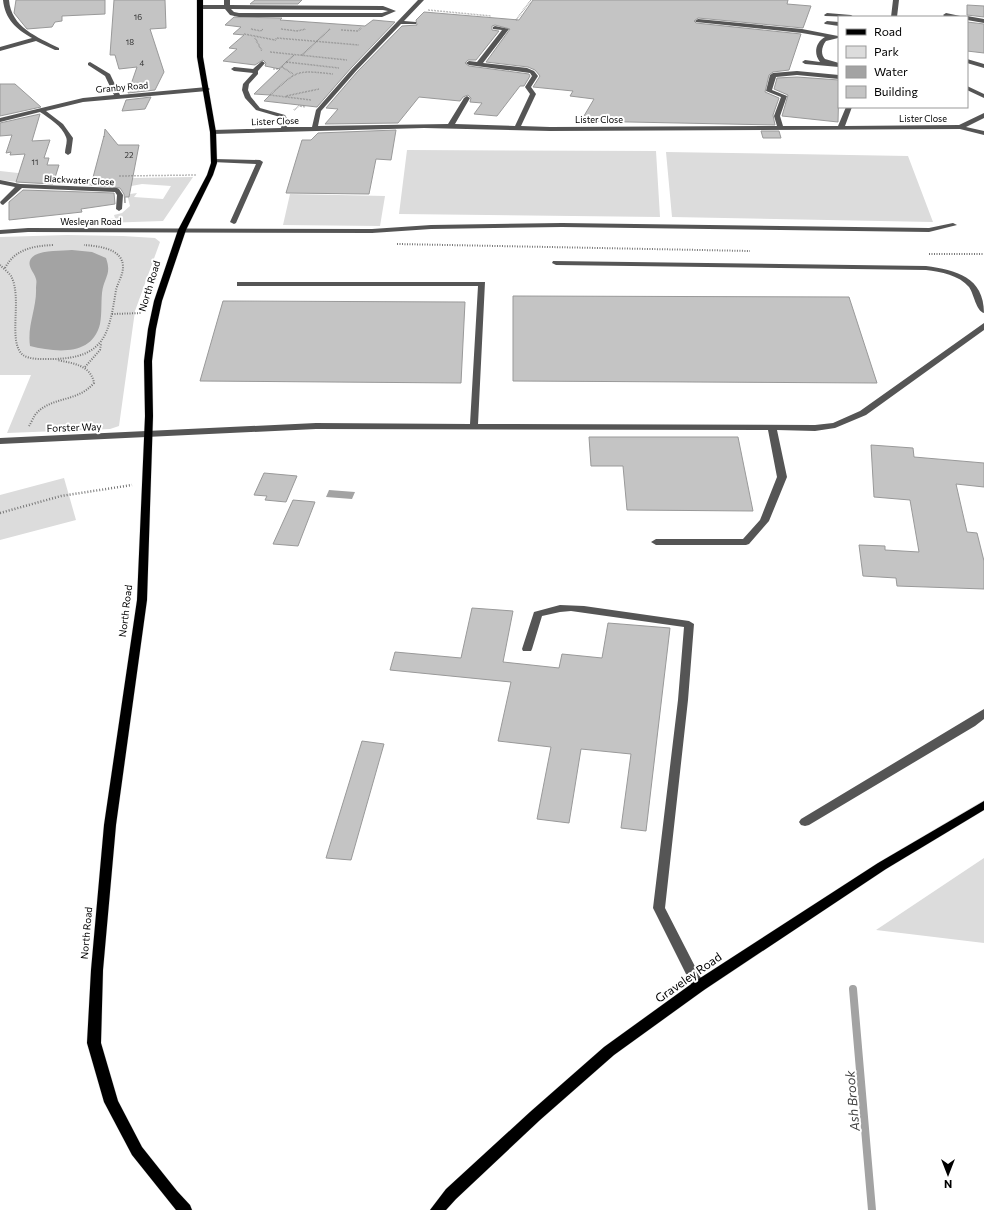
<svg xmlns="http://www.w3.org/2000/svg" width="984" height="1210" viewBox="0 0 984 1210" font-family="Commissioner,sans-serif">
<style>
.green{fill:#dcdcdc}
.water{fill:#a3a3a3}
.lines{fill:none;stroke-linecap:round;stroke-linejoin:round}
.stream{stroke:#a3a3a3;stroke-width:8}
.building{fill:#c4c4c4;stroke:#999}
.major-casing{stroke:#dbdbdb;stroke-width:1}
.path-far2{stroke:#777;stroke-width:1.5;stroke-dasharray:0.5 1;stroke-linecap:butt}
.path-far1{stroke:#777;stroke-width:2;stroke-dasharray:1 1.5;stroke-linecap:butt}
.path{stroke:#777;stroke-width:2.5;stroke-dasharray:1 2;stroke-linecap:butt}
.minor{fill:#555;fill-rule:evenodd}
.major{fill:#000;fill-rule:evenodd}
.labels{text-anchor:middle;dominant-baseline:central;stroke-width:4;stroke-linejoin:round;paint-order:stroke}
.number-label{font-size:8px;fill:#313131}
.far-street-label{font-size:9px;fill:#000;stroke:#fff}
.street-label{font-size:10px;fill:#000;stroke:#fff}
.near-street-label{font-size:12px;fill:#000;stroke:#fff}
.near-water-label{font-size:13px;font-style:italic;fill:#444;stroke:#fff}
</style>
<rect width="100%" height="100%" fill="#fff"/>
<path class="green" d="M407,150L656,151L660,217L399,214Z
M666,152L908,156L933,222L672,217Z
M0,171L72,179L193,177L163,221L103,223L104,219L115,218L114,215L122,213L130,206L128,198L130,194L137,193L134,197L163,199L171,186L142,184L126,187L27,183L0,180Z
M290,194L385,196L380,226L283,225Z
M67,235L123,236L155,238L160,242L135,311L119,426L110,429L7,433L31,375H0V237Z
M64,478L76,520L0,540V495Z
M984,858V943L876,930Z"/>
<path class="water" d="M72,250L92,252L106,258C112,275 104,277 102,293C101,303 102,314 100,324C92,357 55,352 30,346C27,325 37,308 36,288C36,285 37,282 36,279C34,271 23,263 35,255C44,250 62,251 72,250Z
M329,490L355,492L352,499L326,497Z"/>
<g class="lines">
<path class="stream" d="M853,989L872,1210"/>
</g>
<path class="building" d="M16,0H105V14L62,16V21L55,22L52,27L27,29L14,13Z
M114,0H165L166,28L150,29L164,72L155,90L128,93L137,67L119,69L115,55H110Z
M255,0H302L298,4H250Z
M533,0H788L787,4L811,6L803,28L698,18L694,21L696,23L801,34L789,70L773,72L769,75L765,92L779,98L773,115L775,125L581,121L594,99L570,96L573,91L533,87L540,76L535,70L528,67L486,62L510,29L495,25L492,26V30L499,31L476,60H468L465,63L469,66L529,74L530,76L524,86H520L497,116L474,114L482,103L470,102L471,98L468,95L463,97L460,101L419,97L398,123L325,124L338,109L326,108L357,72L402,26L417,25L416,20L424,12L519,20Z
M967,5L984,6V17L967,15Z
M234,17L282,18L280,20L365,26L373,20L395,22L351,68L317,107L264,101L270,95L254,94L280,69L265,66L266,63L263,60L255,65L223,61L237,49L229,48L244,35L233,34L241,27L225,25Z
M967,22L984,24V53L967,51Z
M797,77L839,80L838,122L782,116L788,95L774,89L777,78Z
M0,84H15L41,107L0,116Z
M151,97L145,109L122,111L126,100Z
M40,114L32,141L50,140L44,158H49L47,165H59L53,184L16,182L25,154L10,155L11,152L6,153L12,135L0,136V123Z
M105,129L118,145H139L129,197H125V203L124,194L120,188L91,185L104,136V137Z
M396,130L391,160L376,159L369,194L286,193L302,140H311L318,133Z
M761,131H779L781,138H763Z
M23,190L114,193L115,204L81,209L82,212L9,220V202Z
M513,296L849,297L877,383L513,381Z
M223,301L465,302L461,383L200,381Z
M589,437H738L753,511L627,510L623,466H591Z
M871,445L913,448L914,457L984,463V487L956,484L967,532L977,533L984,561V589L897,586L896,578L863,576L859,545L885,546V550L919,552L910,500L874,497Z
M264,473L297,476L286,502L265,500L267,496L254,495Z
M293,500L315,502L298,546L273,544Z
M472,608L513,611L503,662L559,668L562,654L602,658L608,623L670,628L646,831L621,828L631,754L581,749L569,823L537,819L551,747L498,741L511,682L390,670L395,652L461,658Z
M362,741L384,744L351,860L326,858Z"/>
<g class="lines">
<defs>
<path id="major" d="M197,0H203V57L216,132L217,163L213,175L186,230L162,301L156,329L152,361L153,416L147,600L116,825L103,970L101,1043L118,1101L142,1147L177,1191L190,1205L192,1210H176L132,1155L104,1102L87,1043L91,970L104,825L137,600L145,416L144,361L148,329L154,301L178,230L207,175L211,163L210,132L197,57Z
M984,801V810L886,869L704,990L614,1055L540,1120L456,1199L446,1210H430L446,1189L530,1112L604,1047L694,982L878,863Z"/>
</defs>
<use href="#major" class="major-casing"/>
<path class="path-far2" d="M428,10L491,16
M516,20L531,0
M251,29L261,31L263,29
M281,29L297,31L306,29
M341,30L358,31L361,28
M244,34L275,40L277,38L359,45
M255,38L262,51
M270,52L347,60
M302,55L330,29
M286,62L339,68
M282,67L293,74
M273,69H279L294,55
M286,96L319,89
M311,100L270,95C298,70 295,70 333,74
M294,110L299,106L306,107
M119,176L196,175"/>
<path class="path-far1" d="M397,244L750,251
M929,254H984
M0,265C3,268 8,272 11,276C23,298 7,342 23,355C30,360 44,359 53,359C105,358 109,334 116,290C118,282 123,275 123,267C123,248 97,246 84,245
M5,268C15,249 33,246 53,245
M112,314L142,313
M85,367L100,350L101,344
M29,426C31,423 33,418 35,415C50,396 77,403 94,383C91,365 72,363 57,360"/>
<path class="path" d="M0,513L61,496L132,485"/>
<path class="minor" d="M3,0H9C11,27 37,37 59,48V50H55L36,41L0,51V47L32,38C16,29 5,19 3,0Z
M224,0H230V5L383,6L396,11L382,17H239L230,15L225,9H200L197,7L200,5H224ZM231,9L383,10L388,11L382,13H239L234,12Z
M418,0H424L404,21L416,22V24H401L356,71L321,111L318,126L448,124L464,98L467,96L470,98L455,124L515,126L530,94L525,87L532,76L530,73L469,65L466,63L469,61L477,62L502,30L493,29V27L495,26L509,29L483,63L527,68L534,71L538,76L531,87L536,94L521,126L550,127L777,126L774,116L781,97L766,91L770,75L773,73L797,71L839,75V79L797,75L776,77L772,90L787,96L780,116L783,126H838L846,107H852L845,126L959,125L984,113V118L966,127L984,131V135L960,129L550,131L424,128L213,134L210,132L213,130L281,128L282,120L280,117L256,110L245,98L242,90L243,84L253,73L234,71L231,69L234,67L253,69L262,61L265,63L258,71V74L249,84L248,90L251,97L260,108L285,115L288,120L287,127H312L316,110L352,69Z
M893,0H899L897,17H891Z
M827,13L851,15L854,17L825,16L824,15Z
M946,13L965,17L944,16L943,15Z
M967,16L984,19V23L967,20V17H965Z
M698,19L802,29L838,36V38L826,41C822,46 820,54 825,59L839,63V67L805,64L802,62L805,60L820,62C813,53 816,42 825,37L802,33L696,22L695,21Z
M827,21L839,22V26L825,24L824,23Z
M967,59L984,64V68L967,63Z
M90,62L110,74L120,95L207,87L210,89L207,91L83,102L46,111L63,124L73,138L71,153L68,155L65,153C65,148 68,141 66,137C62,126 49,118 40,112L0,122V118L83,98L114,95L105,76L88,65V63Z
M967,86L984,94V98L967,90Z
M214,159L260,160L263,162L236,223L234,224L230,222L256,164L212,162L211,161Z
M0,180L20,184L117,188L119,189L123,195L122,209L119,211L116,209L117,195L115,192L22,188L3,205L1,204L0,202L15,187L0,184Z
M562,223L929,228L953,223L957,225L929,232L562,227L431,229L372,233L28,232L0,234V230L28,228L372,229L431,225Z
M553,261L926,266C956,270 984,277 984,313C976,311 974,294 969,287C959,275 941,272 926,270L556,265L552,263Z
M237,282H485L478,424L815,425L833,423L860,411L984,323V330L866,415L835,428L815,431L777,430L787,477L769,521L749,544L746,545H656L651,542L656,539H743L760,520L777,477L768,430L316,429L0,444V438L316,423L470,424L478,286H237Z
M560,605L584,606L689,621L694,624L688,700L665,908L705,986L704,990L699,991L694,990L653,908L678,700L684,627L571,611L560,612L542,616L532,649L531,651H523L522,649L534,612Z
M984,709V719L975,726L809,825L805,826L801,825L799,822L801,819Z"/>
<use href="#major" class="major"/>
</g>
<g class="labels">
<g class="number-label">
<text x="138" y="17">16</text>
<text x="130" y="42">18</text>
<text x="142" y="63">4</text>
<text x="129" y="155">22</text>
<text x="35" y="162">11</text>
</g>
<g class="far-street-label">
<text transform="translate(122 87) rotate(-5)">Granby Road</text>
<text x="923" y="118">Lister Close</text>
<text x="599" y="119">Lister Close</text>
<text transform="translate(275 121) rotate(-2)">Lister Close</text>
<text transform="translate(79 180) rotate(3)">Blackwater Close</text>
<text x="91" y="221">Wesleyan Road</text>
</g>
<g class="street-label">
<text transform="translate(149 286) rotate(-73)">North Road</text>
<text transform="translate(74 427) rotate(-2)">Forster Way</text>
<text transform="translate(125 611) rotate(-83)">North Road</text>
<text transform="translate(86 933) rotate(-85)">North Road</text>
</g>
<g class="near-street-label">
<text transform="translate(688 977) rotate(-35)">Graveley Road</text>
</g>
<g class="near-water-label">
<text transform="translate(852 1101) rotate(-95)">Ash Brook</text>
</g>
</g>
<rect x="838" y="16" width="130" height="92" fill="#ffffff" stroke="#999999"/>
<rect x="846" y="29" width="20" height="6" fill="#000000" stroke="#999999"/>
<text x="874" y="36" font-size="12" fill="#000000">Road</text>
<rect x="846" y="46" width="20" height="12" fill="#dcdcdc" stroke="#999999"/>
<text x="874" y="56" font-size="12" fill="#000000">Park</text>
<rect x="846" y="66" width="20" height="12" fill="#a3a3a3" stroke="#999999"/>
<text x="874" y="76" font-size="12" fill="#000000">Water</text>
<rect x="846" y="86" width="20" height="12" fill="#c4c4c4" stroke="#999999"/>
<text x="874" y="96" font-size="12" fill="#000000">Building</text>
<g transform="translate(948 1174) rotate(180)" stroke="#ffffff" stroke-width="3" paint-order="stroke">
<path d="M0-3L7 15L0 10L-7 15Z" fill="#000000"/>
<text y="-6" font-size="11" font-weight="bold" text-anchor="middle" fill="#000000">N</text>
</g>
</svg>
